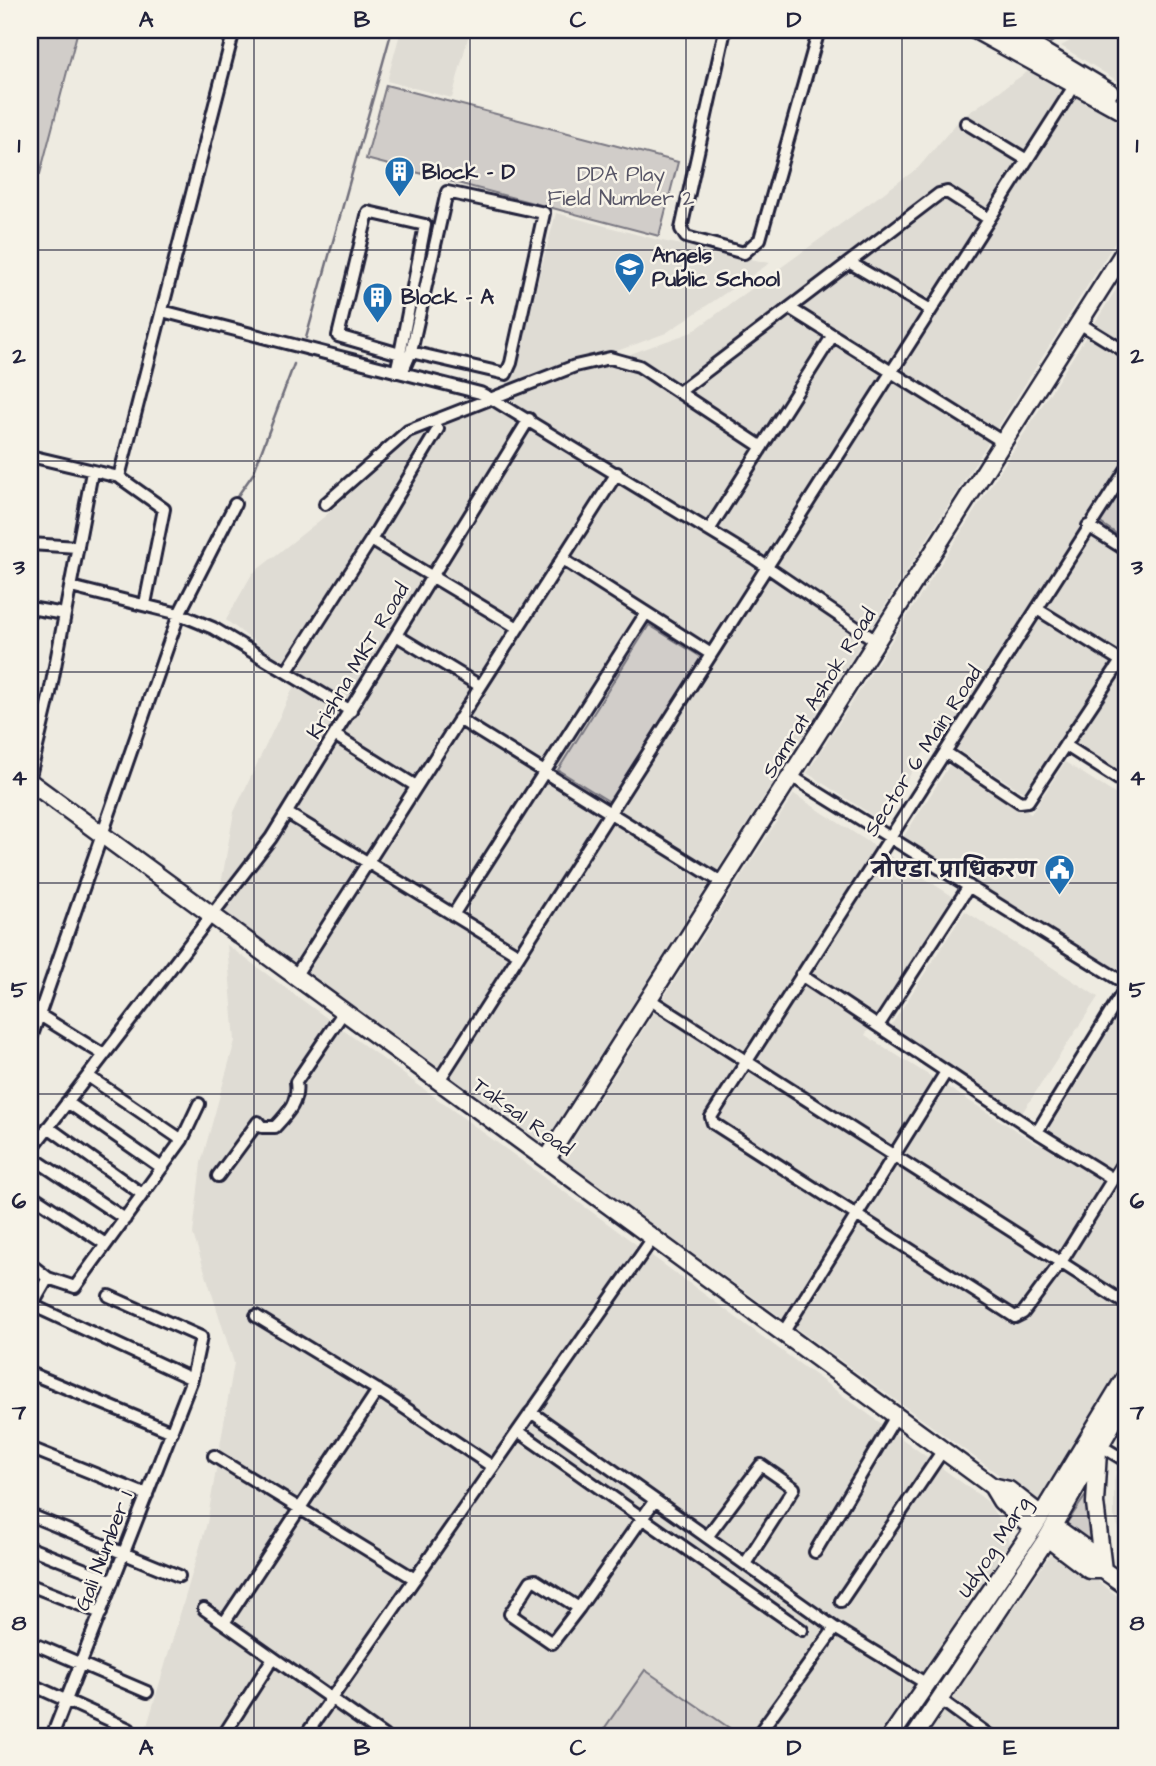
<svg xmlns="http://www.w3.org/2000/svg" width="1156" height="1766" viewBox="0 0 1156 1766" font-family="'Architects Daughter','Playpen Sans Deva',sans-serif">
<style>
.built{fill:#dfdcd4}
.green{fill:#d1cdc9;stroke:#7a7882;stroke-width:2}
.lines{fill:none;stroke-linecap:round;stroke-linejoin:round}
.stream{stroke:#716f7b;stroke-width:2.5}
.street-casing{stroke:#22223b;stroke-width:16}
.secondary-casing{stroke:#22223b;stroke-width:21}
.street{stroke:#f7f3e8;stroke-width:10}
.secondary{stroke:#f7f3e8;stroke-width:16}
.grid{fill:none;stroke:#22223b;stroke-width:2;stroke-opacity:0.55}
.labels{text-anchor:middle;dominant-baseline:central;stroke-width:5;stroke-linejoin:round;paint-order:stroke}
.poi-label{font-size:21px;font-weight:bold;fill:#22223b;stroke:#f7f3e8;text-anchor:start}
.park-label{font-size:21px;fill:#575566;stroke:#f7f3e8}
.street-label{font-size:21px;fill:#22223b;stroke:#f7f3e8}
.neatline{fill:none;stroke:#22223b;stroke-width:2.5}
.grid-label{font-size:23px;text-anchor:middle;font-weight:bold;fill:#22223b}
</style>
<rect width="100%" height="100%" fill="#eeebe1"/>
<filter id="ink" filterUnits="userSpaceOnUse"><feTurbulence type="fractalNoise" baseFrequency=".0143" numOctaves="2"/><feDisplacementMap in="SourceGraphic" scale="14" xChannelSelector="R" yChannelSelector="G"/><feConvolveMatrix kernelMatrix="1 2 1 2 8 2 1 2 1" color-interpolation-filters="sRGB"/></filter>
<g filter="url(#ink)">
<path class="built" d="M401,30H470L452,98L387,81Z
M1090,30H1126V86L1061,46Z
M1034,67L1126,126V225L544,1144L217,907L234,812L299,676L226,620L252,574L324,517L415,435L475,409L692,332L918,168L960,119Z
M556,213L662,241L770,263L666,333L508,391Z
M1126,274V775L1064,735L1026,794L935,735L881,821L807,773Z
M1065,762L1126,801V955L1114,975L902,839L951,763L1031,814Z
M794,794L952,896L865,1035L1039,1145L1123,1008L1126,1010V1366L1039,1504L561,1158Z
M965,911L1098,997L1020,1116L888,1030Z
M227,945L987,1501L1007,1532L1010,1552L883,1736H144L207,1523L234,1363L193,1234L201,1163L235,1041Z
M1126,1438V1547L1114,1516V1482L1121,1447Z
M1054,1549L1126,1602V1736H926Z"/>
<path class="green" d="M30,30H78L40,174L30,171Z
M1015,30H1070L1047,45Z
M386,85L678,162L659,236L366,159Z
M1126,482V540L1099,522Z
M649,625L706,660L615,805L558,770Z
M1091,1488L1092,1545L1064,1527Z
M645,1670L741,1736H599Z"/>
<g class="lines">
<path class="stream" d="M306,338L392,30
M234,501L253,474L294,364"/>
<defs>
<path id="street" d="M725,30L681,229L686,237L744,253L760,239L819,30
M966,123L1027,160
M852,264L931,310
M791,309L1003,442
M162,311L480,393L494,400L754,558L876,641
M1079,323L1126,352
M396,372L400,354L338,336L368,212L425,225L400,354
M402,373L411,352L447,192L544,213L511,363L506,374L411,352
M679,392L939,194L947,192L989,219
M30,456L119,477L234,30
M1126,470L711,1117L713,1123L1015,1317L1023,1313L1061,1262L1126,1158
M119,477L164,509L145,604
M325,504L408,431L575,366L610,358L639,366L762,447
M1088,526L1126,550
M709,530L833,335
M371,540L438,429
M30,544L78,547
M562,559L711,654
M71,587L179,614L213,628L351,711
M30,608L64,614
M1037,609L1126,664
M396,635L480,686
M287,671L371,540L518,628
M459,719L723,883
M336,736L416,786
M1065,745L1126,784
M945,752L1020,802L1028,801L1121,661
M30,776L50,693L92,472
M791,776L1126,984
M287,813L519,955
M453,915L646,613
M801,975L1037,1132L1113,1179
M294,978L617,473
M649,999L1126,1304
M30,1009L104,1055
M878,1026L969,886
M30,1041L179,614L235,504
M88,1076L182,1140
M438,1082L1078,80
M67,1102L162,1168
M48,1127L142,1194
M1037,1132L1126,987
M30,1151L271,838L529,419
M30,1156L125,1219
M218,1176L258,1122L262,1127H275C288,1113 299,1102 296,1082L343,1013
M30,1194L104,1243
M30,1264L48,1278
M32,1305L192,1379
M30,1309L48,1278L75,1287L182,1140L199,1104
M256,1316L384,1394L493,1467
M783,1333L946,1072
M30,1373L172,1432
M531,1412L835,1628L927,1684
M518,1431L802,1630
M1098,1444L1126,1461
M30,1448L147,1495
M214,1456L415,1579
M30,1515L179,1576
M707,1537L761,1465L794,1488L745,1564
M30,1548L113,1581
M815,1552L896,1416
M30,1585L101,1613
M841,1601L943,1450
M579,1608L552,1643L510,1614L531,1581L535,1580L579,1608L655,1500
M204,1609L384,1736
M224,1623L378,1390
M30,1642L147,1692
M30,1684L129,1729
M941,1700L990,1736
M52,1736L192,1379L201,1337L109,1296
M223,1736L273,1658
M305,1736L653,1238
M757,1736L835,1628"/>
<path id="secondary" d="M975,30L1126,113
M999,30L1030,44L1110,92
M30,782L992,1486L1009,1490L1041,1515
M547,1159L1126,249
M1098,1451L1095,1503L1103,1570
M992,1486L1001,1501L1033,1529
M1054,1526L1097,1557L1103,1570L1126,1586
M1047,1538L1089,1570H1103
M891,1736L1033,1529L1126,1376
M915,1736L1047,1538L1126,1400"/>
</defs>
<use href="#street" class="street-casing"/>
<use href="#secondary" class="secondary-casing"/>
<use href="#street" class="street"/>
<use href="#secondary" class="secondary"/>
</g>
</g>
<path class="grid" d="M254,30V1736M470,30V1736M686,30V1736M902,30V1736M30,250H1126M30,461H1126M30,672H1126M30,883H1126M30,1094H1126M30,1305H1126M30,1516H1126"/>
<defs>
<symbol id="building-pin" viewBox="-11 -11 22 30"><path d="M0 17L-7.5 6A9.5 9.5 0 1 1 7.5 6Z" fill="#1f6fb2" stroke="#f7f3e8"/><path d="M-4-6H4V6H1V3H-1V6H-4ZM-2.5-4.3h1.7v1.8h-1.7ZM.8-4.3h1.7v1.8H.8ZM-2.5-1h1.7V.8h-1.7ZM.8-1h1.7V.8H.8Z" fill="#fff"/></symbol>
<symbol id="school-pin" viewBox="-11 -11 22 30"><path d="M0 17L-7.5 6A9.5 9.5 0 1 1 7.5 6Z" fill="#1f6fb2" stroke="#f7f3e8"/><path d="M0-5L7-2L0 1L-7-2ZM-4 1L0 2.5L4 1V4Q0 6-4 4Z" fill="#fff"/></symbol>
<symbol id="civic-pin" viewBox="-11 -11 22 30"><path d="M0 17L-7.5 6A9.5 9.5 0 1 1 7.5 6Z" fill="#1f6fb2" stroke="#f7f3e8"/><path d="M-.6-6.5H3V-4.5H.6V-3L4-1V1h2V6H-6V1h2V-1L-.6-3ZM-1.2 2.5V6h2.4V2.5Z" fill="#fff"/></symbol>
</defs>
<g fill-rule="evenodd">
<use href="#building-pin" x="382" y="154" width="35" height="47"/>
<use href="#school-pin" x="612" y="250" width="35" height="47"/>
<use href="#building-pin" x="360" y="280" width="35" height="47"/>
<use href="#civic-pin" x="1042" y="852" width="35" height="47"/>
</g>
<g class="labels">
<g class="poi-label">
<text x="422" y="172">Block - D</text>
<text x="652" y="255">Angels<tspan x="652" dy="24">Public School</tspan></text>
<text x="401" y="297">Block - A</text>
<text x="1036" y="870" text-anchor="end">नोएडा प्राधिकरण</text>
</g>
<g class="park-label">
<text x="621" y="174">DDA Play<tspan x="621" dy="24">Field Number 2</tspan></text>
</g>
<g class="street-label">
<text transform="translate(358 661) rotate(-59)">Krishna MKT Road</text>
<text transform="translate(819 693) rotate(-58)">Samrat Ashok Road</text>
<text transform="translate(923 751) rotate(-57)">Sector 6 Main Road</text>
<text transform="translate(523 1117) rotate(36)">Taksal Road</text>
<text transform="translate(994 1547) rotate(-57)">Udyog Marg</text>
<text transform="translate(104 1551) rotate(-69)">Gali Number 1</text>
</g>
</g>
<rect width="1156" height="1766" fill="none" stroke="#f7f3e8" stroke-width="77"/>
<rect x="38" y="38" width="1080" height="1690" class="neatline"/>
<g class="grid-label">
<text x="146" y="27">A</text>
<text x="362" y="27">B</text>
<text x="578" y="27">C</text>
<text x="794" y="27">D</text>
<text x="1010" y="27">E</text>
<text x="19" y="152">1</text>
<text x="1137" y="152">1</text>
<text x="19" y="363">2</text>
<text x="1137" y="363">2</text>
<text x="19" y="574">3</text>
<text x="1137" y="574">3</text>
<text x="19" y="785">4</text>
<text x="1137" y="785">4</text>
<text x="19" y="997">5</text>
<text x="1137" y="997">5</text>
<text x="19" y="1208">6</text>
<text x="1137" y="1208">6</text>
<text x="19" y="1419">7</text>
<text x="1137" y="1419">7</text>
<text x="19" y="1630">8</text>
<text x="1137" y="1630">8</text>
<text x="146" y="1755">A</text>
<text x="362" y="1755">B</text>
<text x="578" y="1755">C</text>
<text x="794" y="1755">D</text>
<text x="1010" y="1755">E</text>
</g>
</svg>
